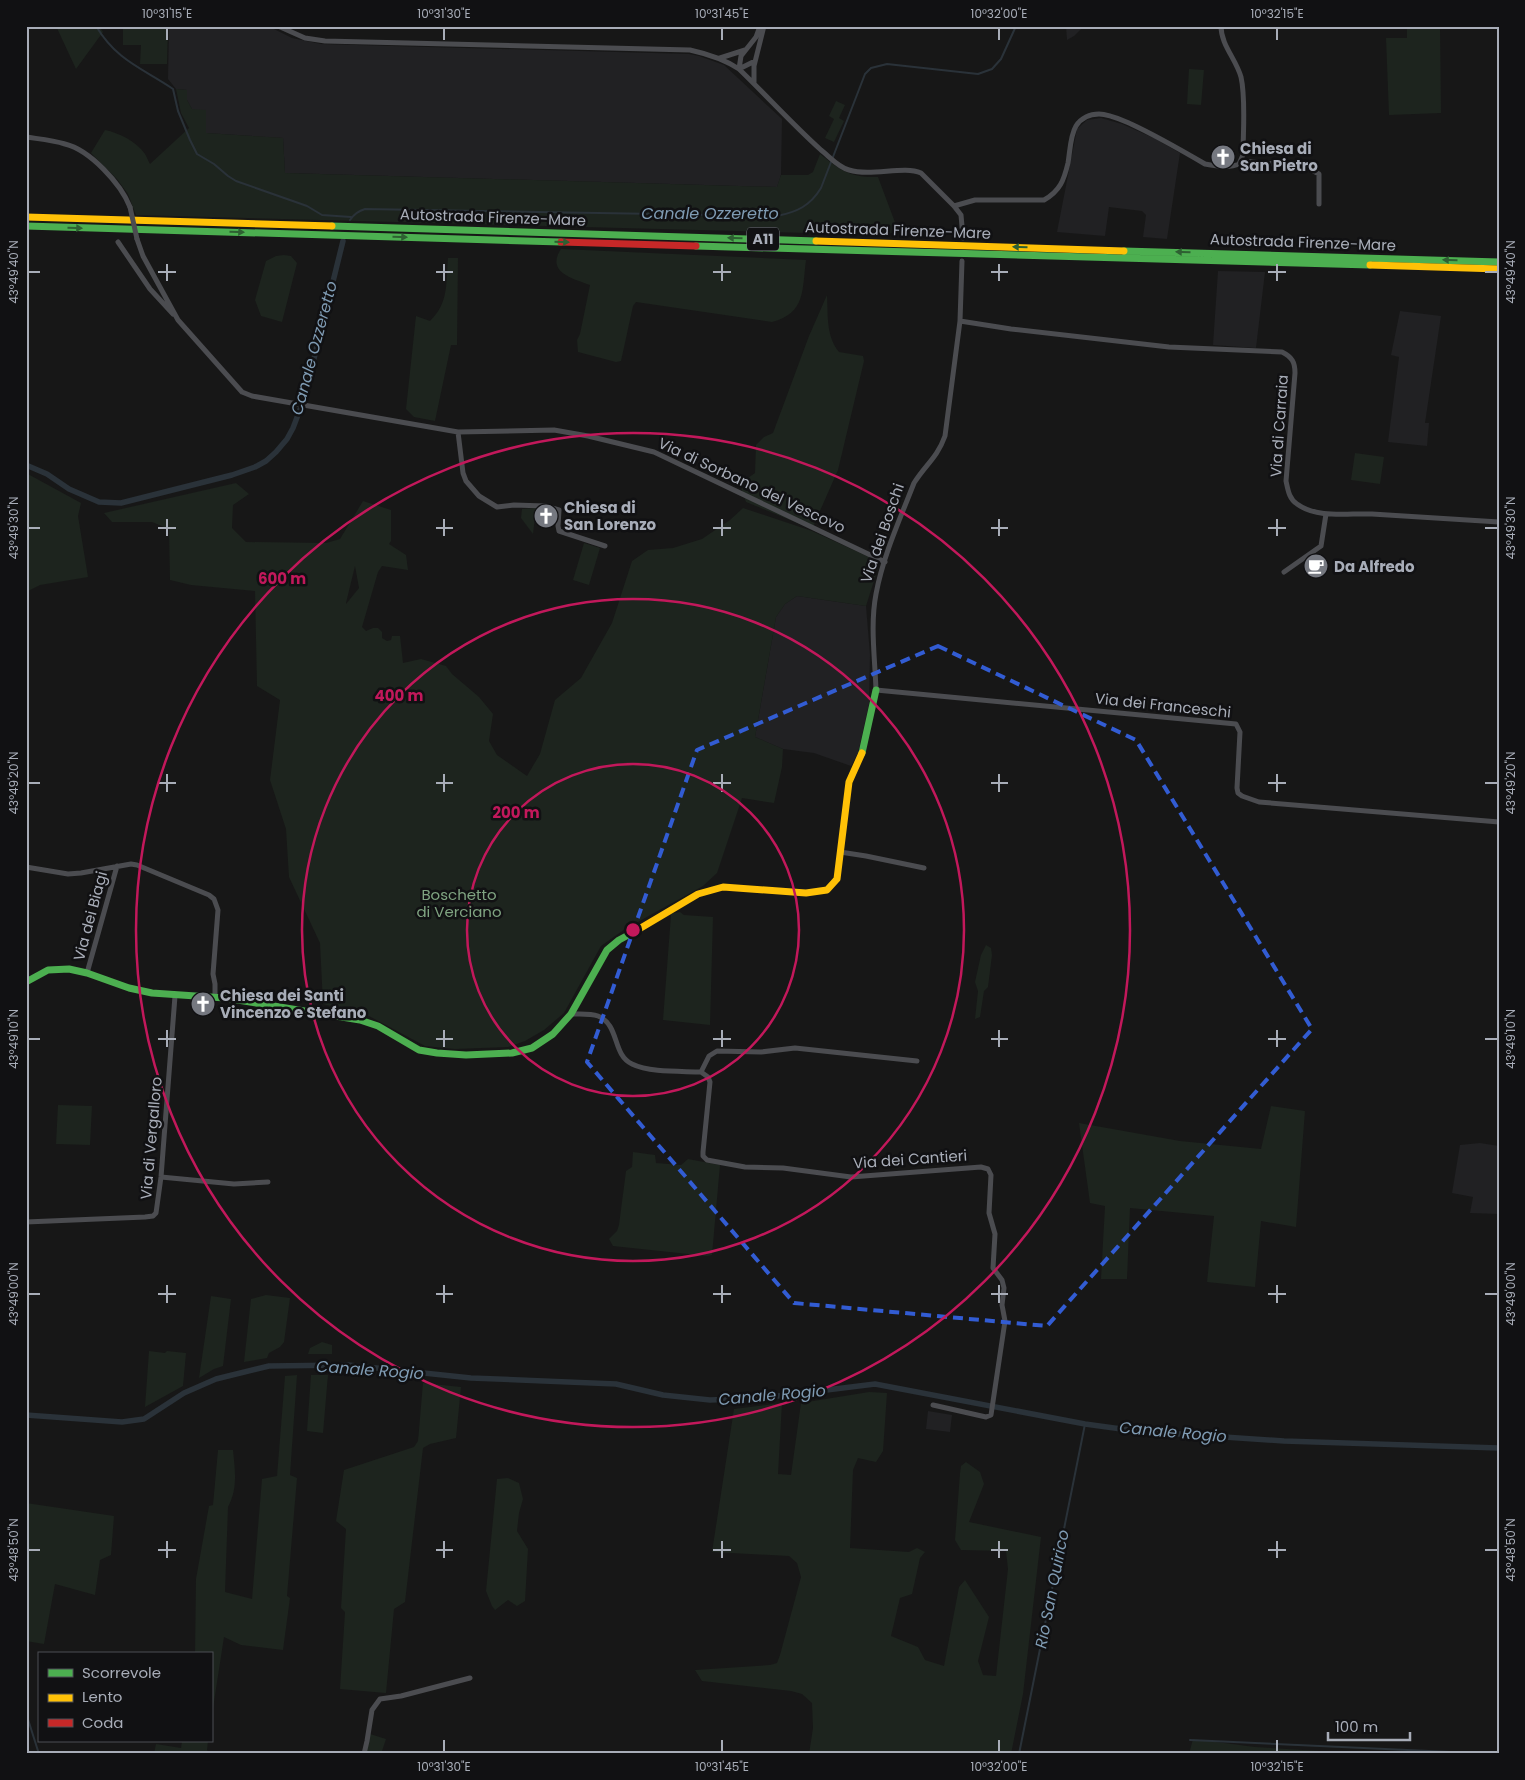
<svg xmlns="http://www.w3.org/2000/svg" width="1525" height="1780" viewBox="0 0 1525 1780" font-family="Poppins,sans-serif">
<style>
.built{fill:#212123}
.green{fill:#1d241e;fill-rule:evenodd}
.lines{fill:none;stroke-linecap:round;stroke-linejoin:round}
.stream{stroke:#2a3239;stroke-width:2}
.canal{stroke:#2a3239;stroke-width:5.5}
.street{stroke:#4b4c50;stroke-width:5}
.fast{stroke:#4caf50;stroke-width:7}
.slow{stroke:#ffc107;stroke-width:7}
.jam{stroke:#c62828;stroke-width:7}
.street-bridge{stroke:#4b4c50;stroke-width:5}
.oneway{fill:#2e6032}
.marked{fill:none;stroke:#325cd3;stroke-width:4;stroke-dasharray:10 6;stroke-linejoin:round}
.ticks{fill:none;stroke:#a8adb8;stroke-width:2}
.ring{fill:none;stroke:#c2185b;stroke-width:2.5}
.labels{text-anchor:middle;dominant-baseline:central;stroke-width:5;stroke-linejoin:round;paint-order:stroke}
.shield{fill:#111113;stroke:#7b7e86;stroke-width:1}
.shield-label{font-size:14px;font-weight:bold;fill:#a8adb8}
.poi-label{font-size:15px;font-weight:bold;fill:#a8adb8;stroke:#111113;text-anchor:start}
.street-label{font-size:15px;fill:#a8adb8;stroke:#111113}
.park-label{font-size:15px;fill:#7fa381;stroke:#111113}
.water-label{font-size:16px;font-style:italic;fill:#7f9bb3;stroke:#111113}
.centre{fill:#c2185b;stroke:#111113;stroke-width:2.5}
.ring-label{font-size:15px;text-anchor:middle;font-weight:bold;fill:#c2185b;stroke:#111113;stroke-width:5;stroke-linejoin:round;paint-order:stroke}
.neatline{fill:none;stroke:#a8adb8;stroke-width:2}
.ticks-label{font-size:12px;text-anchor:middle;fill:#a8adb8}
</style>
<rect width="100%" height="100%" fill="#171717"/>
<path class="built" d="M169,26H268L292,38L321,44L689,54L699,56L724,65L782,119L781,175L777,187L285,173L283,138L205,133L187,100V90L176,89L168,79Z
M1066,26H1084L1074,36L1067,40Z
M1101,118L1122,124L1154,138L1180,153L1167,239L1143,237L1146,215L1142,211L1109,207L1105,236L1057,232L1077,129L1087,120Z
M1218,271L1265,272L1256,348L1213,345Z
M1400,311L1441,316L1425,423H1429L1427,446L1388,442L1399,357L1391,355Z
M797,596L866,606L870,654L869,704L858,753L851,766L814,753L783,749L755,737L776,617L785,604Z
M1480,1143L1499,1146V1214L1470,1213L1473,1197L1452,1193L1460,1145Z
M928,1411L952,1415L950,1432L926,1429Z"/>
<path class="green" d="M56,26H99L103,32L76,69Z
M104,26H168L167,64H140L141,45H123V29H104Z
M1407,26H1440L1441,113L1389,115L1386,38H1407Z
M1189,69L1204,70L1201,105L1187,104Z
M176,89L187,90V100L192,109L206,110V133L283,138L285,173L777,187L781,175H808L813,172L820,154C840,170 850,178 878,177L899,233H808L136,215L128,194L117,179L91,153L105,130C119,133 136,141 145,154C147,157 148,161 150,164L189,128L181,113Z
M836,101L845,105L839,118L844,121L834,142L825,138L834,119L829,116Z
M561,249L806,260C802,290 806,313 772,322L636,302L633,306L621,361L616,362L578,352L577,340L580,334L590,285C575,279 545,273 561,249Z
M284,255L291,256L297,263L282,322L261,316L255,300L266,261L276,256Z
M448,258H458L457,345H451L435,421L414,417L406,409L416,316L430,321C449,303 446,282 448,258Z
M827,295C828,315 826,336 839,352L863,356L864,361L838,470L812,529L746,502L740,485L742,482L755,473L756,445L764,437L773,433L809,336Z
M1355,453L1384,457L1380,484L1351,480Z
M26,473L81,503L78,516L88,577L40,585L26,592Z
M236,483L249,494L233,505L232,528L246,542L326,543L340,539L363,501L391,510V541L389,544L406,555L408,570L382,566L378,572L362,627L366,631L373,628H378L382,632V638L387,641L391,640L392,636H400L403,663L421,659L446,666L452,674L479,697L493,714L489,741L497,755L527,776L540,754L555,700L581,678L612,623L632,561L648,550L673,548L702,539L730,520L743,508L812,531L880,562L866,606L797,596L785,604L776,617L755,737L783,749L782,767L774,803L742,798L717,873L703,886L625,929L601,946L564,1013L544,1030L525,1041L508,1047L455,1049L425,1046L369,1016L323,1004L320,943L289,877L286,829L270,780L280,700L257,686L255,591L191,585L170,580L169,529L152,522H112L104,513ZM355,566L359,588L346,604V603Z
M536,508L533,534L521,518L522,509Z
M584,543L600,548L589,585L573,580Z
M680,912L684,915L713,917L710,1025L663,1020L671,915L669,914Z
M986,945L991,948L992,955L988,987L984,991L980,1017L975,1019L978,991L975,982L981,955Z
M58,1105L92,1106L90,1145L56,1144Z
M1271,1106L1305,1111L1296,1227L1261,1221L1255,1287L1207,1282L1214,1216L1130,1208L1127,1279H1101L1105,1206L1090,1203L1079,1123L1180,1141L1261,1149Z
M633,1152L655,1155L656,1163L681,1165L688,1159L720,1165L712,1255L707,1256L613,1246L609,1239L617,1231L619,1225L626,1171L632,1167Z
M266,1295L290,1298L284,1342L280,1347L269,1353L267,1358L244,1362L251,1299Z
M211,1296L231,1299L223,1366L214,1369L199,1378Z
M322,1342L332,1345V1354H308L310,1348Z
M149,1351L165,1353L167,1351L186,1353L183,1386L145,1407Z
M297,1375L290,1475L297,1478L287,1596L290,1598L283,1650L241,1645L224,1637L211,1721V1654H195L196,1579L209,1506L213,1505L218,1450H233C235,1470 238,1489 228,1507L225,1592L252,1599L262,1479L277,1476L285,1376Z
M311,1375H328L323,1433L307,1431Z
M423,1383L461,1387L456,1438L430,1444L423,1448L405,1602L394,1609L386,1693L340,1689L345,1612L341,1608L346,1529L336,1521L344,1470L414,1447L418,1441Z
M869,1392L887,1393L883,1451L876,1462L858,1458L853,1470L850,1548L909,1552L917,1548L925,1552L920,1558L912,1594L900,1598L891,1636L918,1647L925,1660L944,1666L959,1587L965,1580L989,1617L978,1661L983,1675L996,1676L1008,1569L1006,1551L961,1550L955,1540L960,1473L961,1466L966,1462L980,1472L984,1484L969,1522L1041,1537L1023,1694L1011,1754H809L813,1728L812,1703L802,1694L791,1691L702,1681L695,1670L770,1665L777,1663L780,1655L801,1577L797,1563L789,1556L712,1552L734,1409L782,1403L778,1474L791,1475L801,1403Z
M508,1478L519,1483L523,1499L519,1513L517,1531L528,1549L525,1601L517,1606L508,1600L495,1610L492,1606L486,1591L497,1479Z
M26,1503L114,1516L111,1555L100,1560L95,1595L55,1584L44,1644L26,1641Z
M370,1734L386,1739L381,1754H364Z
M1193,1739L1255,1747L1370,1754H1189Z
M182,1741H208L207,1750L210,1754H154L156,1744L181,1748Z"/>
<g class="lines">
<path class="stream" d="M96,26C117,61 142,68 173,89L178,111L190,140L197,154L214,164L228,176L236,181L307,206L322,215L351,217
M350,220C354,214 358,211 365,209L777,216C797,212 810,206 821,188L865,74L871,68L887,64L978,74L992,69L1001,59L1016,26
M26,1713L39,1754
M1190,1740L1495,1754
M1019,1754L1085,1424"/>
<path class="canal" d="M26,465L47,474L69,489L99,502L121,503L232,475L255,467L266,461L276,452L287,439L293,428L304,399L343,241
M26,1415L122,1422L144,1419L184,1393L216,1379L269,1366L348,1365L471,1378L616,1384L663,1395L710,1400L762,1398L875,1384L1085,1424L1136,1431L1284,1441L1499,1448"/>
<path class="street" d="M278,26L305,38L325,41L690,50C708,54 724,59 739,69C767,96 793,125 821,150C830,157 838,167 849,170C872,177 904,165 921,173L954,206L961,215L963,238
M720,58L745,50
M739,69L741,56L756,37L760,26
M739,69L755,61
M754,83V66L764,26
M26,137C39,139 52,140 65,144C90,150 121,184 130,207
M1242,161L1306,167L1319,174V204
M954,206L975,200H1044C1060,191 1064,180 1068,163C1070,152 1070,136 1076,126C1081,118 1090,114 1099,114C1110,114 1121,120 1131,124C1157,136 1181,150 1205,164C1215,166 1230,168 1239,164L1243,155C1243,132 1246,99 1241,77C1236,59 1221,45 1221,26
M137,239L143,256L178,320L242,392L252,396L458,432L554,430L588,436L654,452L885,562
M118,242L150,289L173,314
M962,261L960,321L945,436C937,458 926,464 914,483C900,519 883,556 876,594C870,625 875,659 876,690L1236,724L1240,732L1237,788L1238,793L1242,796L1259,802L1499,822
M960,321L1011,329L1169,347L1282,352C1292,357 1295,362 1295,373L1286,481C1288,490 1289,499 1297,504C1318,519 1348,513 1372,514C1414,517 1457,519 1499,522
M458,432L463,473L466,481L479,496L497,507L514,505L545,506L559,510L558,526L559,531L605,546
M1284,572L1321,546L1326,514
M840,852L866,856L924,868
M26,867L68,874L81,873L131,864L137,865L209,895L214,899L218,910L213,974L215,984V997
M87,973L117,866
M571,1014C579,1014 590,1013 598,1016C620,1025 612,1055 632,1064C650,1073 681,1071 701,1072L708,1077L710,1082L703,1152V1156L707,1160L745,1167L783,1168L851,1177L981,1167L988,1169L991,1175L989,1213L995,1234L993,1268L1002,1280L1004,1288L1002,1305L1005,1321L991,1415L986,1417L933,1405
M701,1072L709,1056L717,1051L761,1052L795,1048L917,1061
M161,1177L234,1184L268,1182
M26,1222L145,1217L153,1216L156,1213L161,1177L175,996
M364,1754L367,1741L372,1710L380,1699L401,1696L470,1678"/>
<path class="fast" d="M26,226L561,242
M332,226L816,241
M696,246L1370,265
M1124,251L1499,262
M862,753L876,690
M26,982L48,970L69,969L87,973L129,988L152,993L225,998L360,1020L378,1026L419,1050L437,1053L466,1055L512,1053L532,1048L553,1034L571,1014L607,950L619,940L634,932"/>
<path class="slow" d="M26,217L332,226
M816,241L1124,251
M1370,265L1499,269
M634,932L698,894L723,887L806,893L827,890L837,879L849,782L862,753"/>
<path class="jam" d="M561,242L696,246"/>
<path class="street-bridge" d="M130,207L137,239"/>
</g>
<defs><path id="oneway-solid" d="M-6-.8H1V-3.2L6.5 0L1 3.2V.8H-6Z" transform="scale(1.25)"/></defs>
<g class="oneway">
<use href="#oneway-solid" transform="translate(75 228) rotate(2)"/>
<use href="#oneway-solid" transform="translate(237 232) rotate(2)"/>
<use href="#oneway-solid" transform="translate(400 237) rotate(2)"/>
<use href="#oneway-solid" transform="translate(735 238) rotate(-178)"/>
<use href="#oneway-solid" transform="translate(562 242) rotate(2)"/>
<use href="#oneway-solid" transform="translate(1020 247) rotate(-178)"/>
<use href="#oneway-solid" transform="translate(1183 252) rotate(-178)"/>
<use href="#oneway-solid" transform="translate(1450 260) rotate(-178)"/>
</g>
<path class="marked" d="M938,646L1136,740L1312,1029L1047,1326L794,1303L587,1062L697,750Z"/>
<path class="ticks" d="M167,28V40M444,28V40M722,28V40M999,28V40M1277,28V40M167,264V281M444,264V281M722,264V281M999,264V281M1277,264V281M28,272H40M158,272H176M436,272H453M713,272H731M991,272H1008M1268,272H1286M1485,272H1498M167,519V536M444,519V536M722,519V536M999,519V536M1277,519V536M28,528H40M158,528H176M436,528H453M713,528H731M991,528H1008M1268,528H1286M1485,528H1498M167,774V792M444,774V792M722,774V792M999,774V792M1277,774V792M28,783H40M158,783H176M436,783H453M713,783H731M991,783H1008M1268,783H1286M1485,783H1498M167,1030V1047M444,1030V1047M722,1030V1047M999,1030V1047M1277,1030V1047M28,1039H40M158,1039H176M436,1039H453M713,1039H731M991,1039H1008M1268,1039H1286M1485,1039H1498M167,1285V1303M444,1285V1303M722,1285V1303M999,1285V1303M1277,1285V1303M28,1294H40M158,1294H176M436,1294H453M713,1294H731M991,1294H1008M1268,1294H1286M1485,1294H1498M167,1541V1558M444,1541V1558M722,1541V1558M999,1541V1558M1277,1541V1558M28,1550H40M158,1550H176M436,1550H453M713,1550H731M991,1550H1008M1268,1550H1286M1485,1550H1498M444,1740V1752M722,1740V1752M999,1740V1752M1277,1740V1752"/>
<g class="ring">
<circle cx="633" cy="930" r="166"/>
<circle cx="633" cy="930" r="331"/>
<circle cx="633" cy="930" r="497"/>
</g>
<defs>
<symbol id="church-disc" viewBox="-11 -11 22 22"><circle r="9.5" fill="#757880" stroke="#111113"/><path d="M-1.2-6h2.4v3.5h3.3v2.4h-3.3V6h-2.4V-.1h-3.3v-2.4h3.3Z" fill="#fff"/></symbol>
<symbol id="cafe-disc" viewBox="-11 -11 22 22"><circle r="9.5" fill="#757880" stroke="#111113"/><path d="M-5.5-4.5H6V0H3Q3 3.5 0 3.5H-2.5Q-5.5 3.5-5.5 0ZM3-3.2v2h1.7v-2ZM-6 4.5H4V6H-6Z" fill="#fff"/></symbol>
</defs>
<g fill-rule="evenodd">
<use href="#church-disc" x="1209" y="143" width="28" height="28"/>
<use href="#church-disc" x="532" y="502" width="28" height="28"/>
<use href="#cafe-disc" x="1302" y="552" width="28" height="28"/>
<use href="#church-disc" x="189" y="990" width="28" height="28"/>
</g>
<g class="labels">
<rect class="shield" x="747" y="227.5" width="32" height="23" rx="4"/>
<g class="shield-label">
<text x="763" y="239">A11</text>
</g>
<g class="poi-label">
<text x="1240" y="148">Chiesa di<tspan x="1240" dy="17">San Pietro</tspan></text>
<text x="564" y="507">Chiesa di<tspan x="564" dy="17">San Lorenzo</tspan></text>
<text x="1334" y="566">Da Alfredo</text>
<text x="220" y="995">Chiesa dei Santi<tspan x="220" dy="17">Vincenzo e Stefano</tspan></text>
</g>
<g class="street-label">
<text transform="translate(493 217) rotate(2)">Autostrada Firenze-Mare</text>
<text transform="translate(898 230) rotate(2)">Autostrada Firenze-Mare</text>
<text transform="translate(1303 242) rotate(2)">Autostrada Firenze-Mare</text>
<text transform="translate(1279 426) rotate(-86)">Via di Carraia</text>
<text transform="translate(752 485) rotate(25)">Via di Sorbano del Vescovo</text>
<text transform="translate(882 533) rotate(-71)">Via dei Boschi</text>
<text transform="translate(1163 705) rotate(6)">Via dei Franceschi</text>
<text transform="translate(90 916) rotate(-75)">Via dei Biagi</text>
<text transform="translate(151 1138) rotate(-85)">Via di Vergalloro</text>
<text transform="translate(910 1159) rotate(-4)">Via dei Cantieri</text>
</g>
<g class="park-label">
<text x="459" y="894">Boschetto<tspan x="459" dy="17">di Verciano</tspan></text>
</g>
<g class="water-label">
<text x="710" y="213">Canale Ozzeretto</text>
<text transform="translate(314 348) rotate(-75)">Canale Ozzeretto</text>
<text transform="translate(370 1370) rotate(4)">Canale Rogio</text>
<text transform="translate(772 1395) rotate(-5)">Canale Rogio</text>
<text transform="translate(1173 1432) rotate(5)">Canale Rogio</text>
<text transform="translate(1052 1589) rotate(-79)">Rio San Quirico</text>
</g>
</g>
<circle cx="633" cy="930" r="8" class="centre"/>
<g class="ring-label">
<text x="282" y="584">600 m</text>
<text x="399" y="701">400 m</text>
<text x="516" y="818">200 m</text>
</g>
<rect width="1525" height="1780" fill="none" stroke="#111113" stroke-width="55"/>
<rect x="38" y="1652" width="175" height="90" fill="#111113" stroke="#4d4f55"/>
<rect x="48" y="1669" width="25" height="8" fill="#4caf50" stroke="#4d4f55"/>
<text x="82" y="1678" font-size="15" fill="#a8adb8">Scorrevole</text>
<rect x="48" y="1694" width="25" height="8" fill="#ffc107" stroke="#4d4f55"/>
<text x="82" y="1702" font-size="15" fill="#a8adb8">Lento</text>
<rect x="48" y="1719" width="25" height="8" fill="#c62828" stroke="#4d4f55"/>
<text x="82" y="1728" font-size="15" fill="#a8adb8">Coda</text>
<path d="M1328 1732v8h82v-8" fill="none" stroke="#a8adb8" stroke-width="2.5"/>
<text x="1335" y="1732" font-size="15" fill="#a8adb8" stroke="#111113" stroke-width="4" paint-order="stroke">100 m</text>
<rect x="28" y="28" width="1470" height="1724" class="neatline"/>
<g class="ticks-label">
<text x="167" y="18">10°31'15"E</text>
<text x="444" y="18">10°31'30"E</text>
<text x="722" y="18">10°31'45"E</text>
<text x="999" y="18">10°32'00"E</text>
<text x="1277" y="18">10°32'15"E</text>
<text transform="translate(14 272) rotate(-90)" y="4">43°49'40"N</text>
<text transform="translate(1511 272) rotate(-90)" y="4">43°49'40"N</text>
<text transform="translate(14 528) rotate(-90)" y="4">43°49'30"N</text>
<text transform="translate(1511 528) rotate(-90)" y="4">43°49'30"N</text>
<text transform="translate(14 783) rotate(-90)" y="4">43°49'20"N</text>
<text transform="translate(1511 783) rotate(-90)" y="4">43°49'20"N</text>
<text transform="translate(14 1039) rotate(-90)" y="4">43°49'10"N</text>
<text transform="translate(1511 1039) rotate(-90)" y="4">43°49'10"N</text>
<text transform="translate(14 1294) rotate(-90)" y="4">43°49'00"N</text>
<text transform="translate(1511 1294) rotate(-90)" y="4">43°49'00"N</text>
<text transform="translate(14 1550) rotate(-90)" y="4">43°48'50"N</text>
<text transform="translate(1511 1550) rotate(-90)" y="4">43°48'50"N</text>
<text x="444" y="1771">10°31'30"E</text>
<text x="722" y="1771">10°31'45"E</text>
<text x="999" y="1771">10°32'00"E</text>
<text x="1277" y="1771">10°32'15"E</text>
</g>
</svg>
